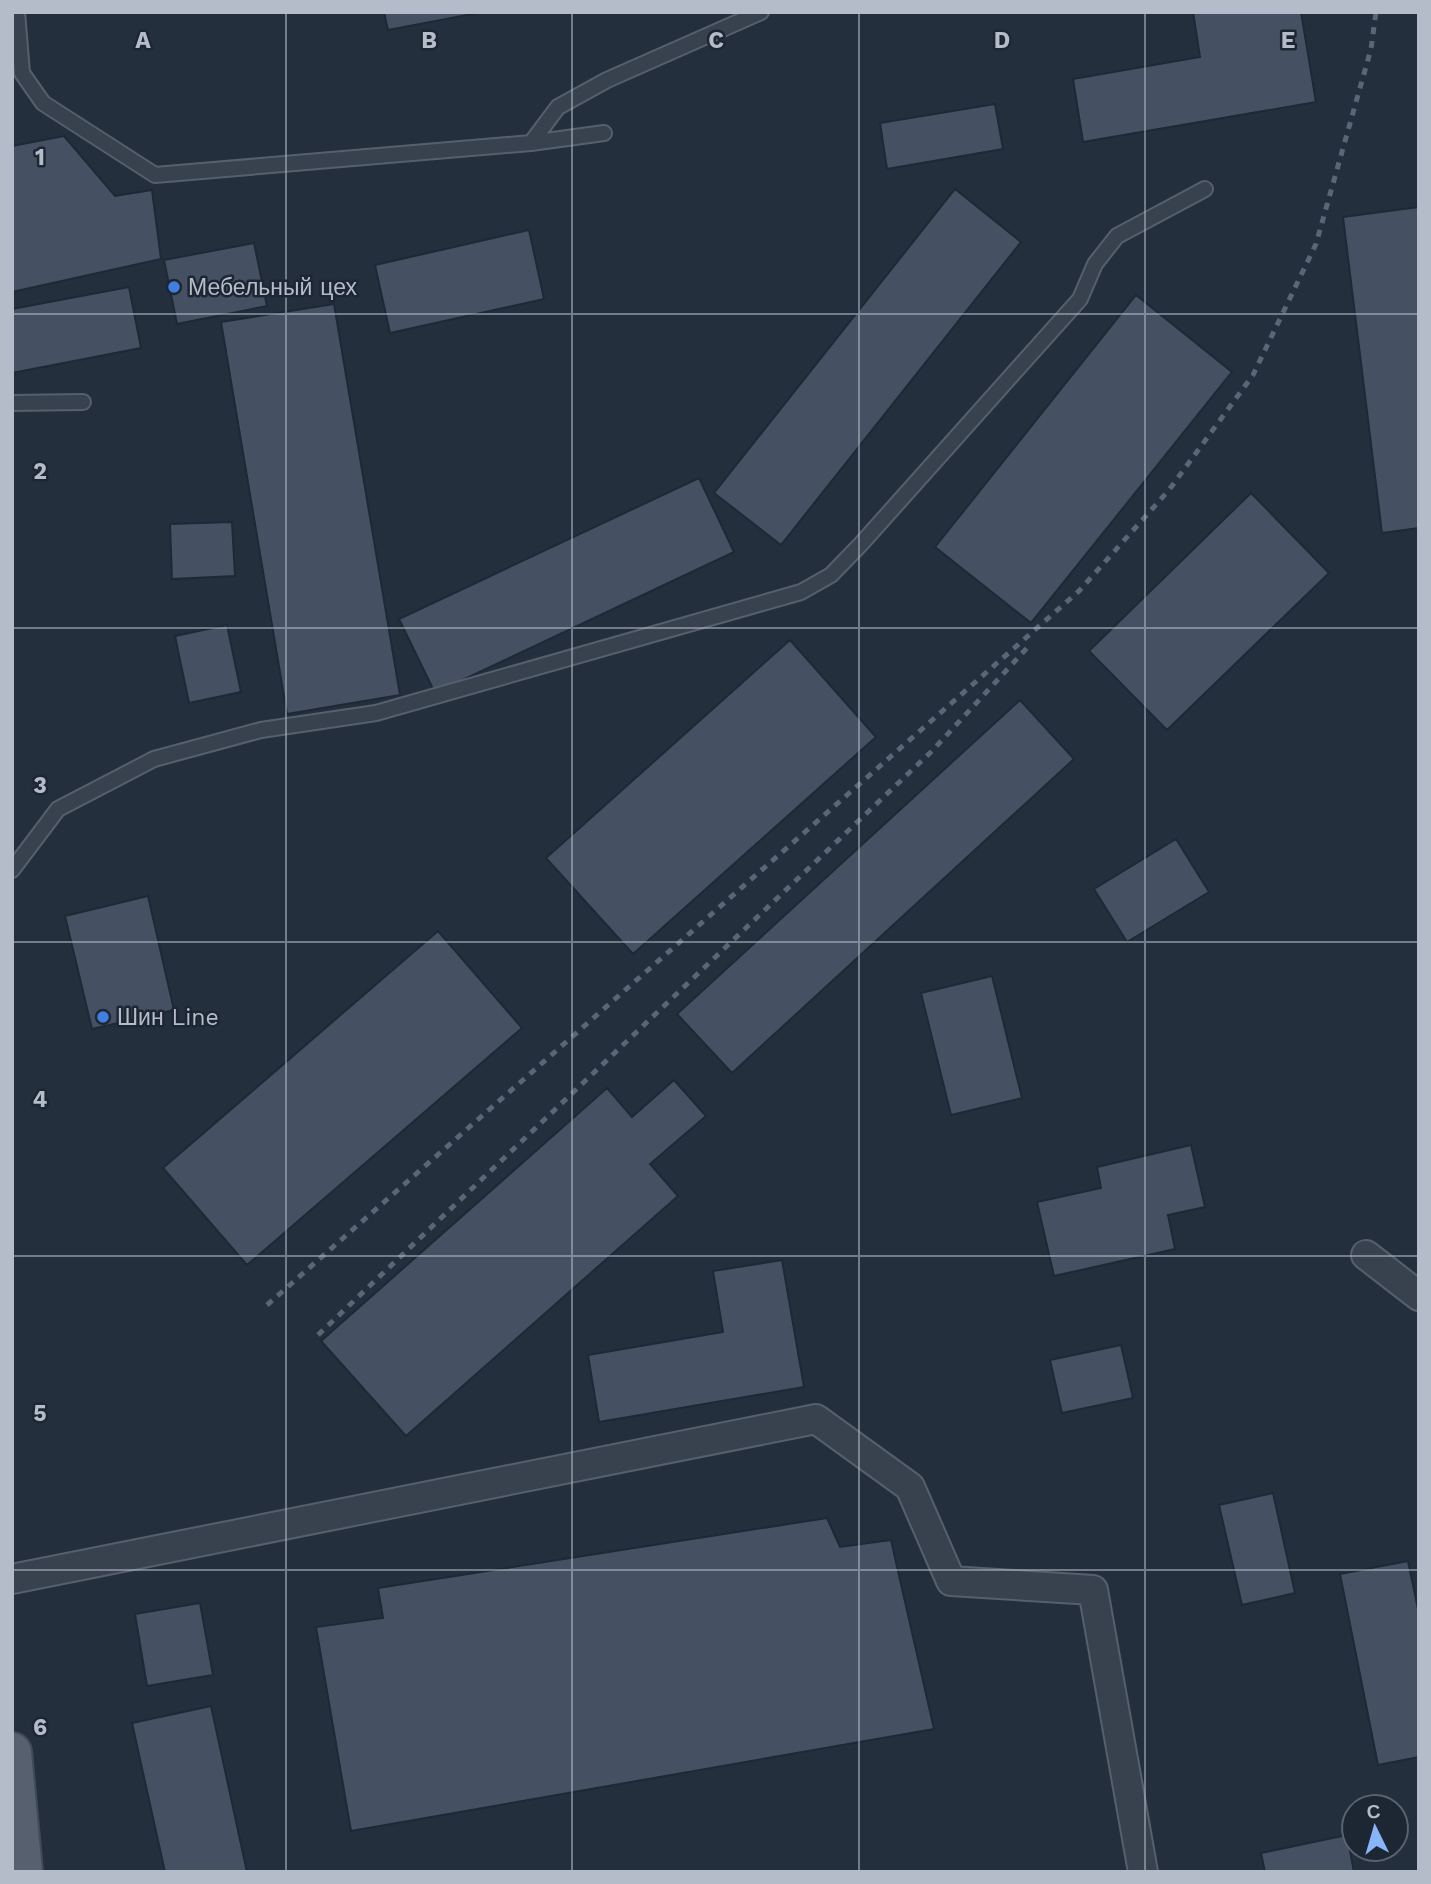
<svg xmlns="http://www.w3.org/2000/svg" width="1431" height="1884" viewBox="0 0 1431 1884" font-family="'Work Sans',sans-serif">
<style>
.building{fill:#455162;stroke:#1f2835;stroke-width:2}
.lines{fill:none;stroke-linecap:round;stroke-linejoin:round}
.lane-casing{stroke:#565f6c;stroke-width:18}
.street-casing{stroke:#565f6c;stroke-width:32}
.primary-casing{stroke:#414a57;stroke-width:42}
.lane{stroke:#38414e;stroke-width:14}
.street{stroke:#38414e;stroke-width:28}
.primary{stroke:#56606e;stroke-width:38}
.rail{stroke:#5a6575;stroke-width:5;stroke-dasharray:7 7;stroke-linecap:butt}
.grid{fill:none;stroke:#b4bcc9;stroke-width:2;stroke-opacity:0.55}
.shop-dot{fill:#3f7fe0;stroke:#1d2633;stroke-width:2.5}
.labels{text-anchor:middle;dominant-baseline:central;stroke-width:5;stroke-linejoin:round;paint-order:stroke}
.poi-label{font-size:23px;fill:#b4bcc9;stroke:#1d2633;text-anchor:start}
.grid-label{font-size:23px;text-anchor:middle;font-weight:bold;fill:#b4bcc9;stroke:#1d2633;stroke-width:5;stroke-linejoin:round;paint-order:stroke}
</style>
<rect width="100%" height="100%" fill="#242f3e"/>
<path class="building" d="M384,12H483L388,30Z
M1193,12H1301L1316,102L1083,142L1073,79L1200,57Z
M995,104L1003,149L887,169L880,123Z
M64,136L115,196L152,190L161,259L12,292V146Z
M955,189L1021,242L781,545L714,493Z
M1419,207V528L1382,533L1343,217Z
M529,230L544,299L390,333L375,265Z
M254,243L267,306L177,324L164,260Z
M129,287L141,348L12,373V309Z
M1136,295L1232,372L1031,623L935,547Z
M334,304L400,695L287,714L221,322Z
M699,478L734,552L435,693L399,619Z
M1251,493L1329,573L1167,730L1089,651Z
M232,522L235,576L172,579L170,524Z
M227,625L241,692L189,703L175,636Z
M790,640L876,737L633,954L546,858Z
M1020,700L1074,759L732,1073L677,1014Z
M1176,839L1209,892L1127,942L1094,889Z
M148,896L174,1010L92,1029L65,916Z
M438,931L522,1028L247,1265L163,1168Z
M992,976L1022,1098L951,1115L921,993Z
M674,1080L706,1116L650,1164L678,1196L406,1436L321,1341L607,1088L632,1117Z
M1191,1145L1205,1207L1168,1215L1175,1249L1054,1276L1037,1202L1101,1188L1097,1167Z
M782,1260L804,1387L599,1422L588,1355L723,1332L713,1271Z
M1121,1345L1133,1398L1062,1413L1050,1360Z
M1273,1493L1295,1593L1242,1605L1219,1505Z
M827,1518L840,1547L891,1540L934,1729L351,1831L316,1627L383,1618L378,1588Z
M1408,1561L1419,1614V1757L1378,1765L1340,1574Z
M200,1603L213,1675L147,1686L135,1614Z
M211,1706L247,1872H165L132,1723Z
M1347,1835L1354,1872H1265L1261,1853Z"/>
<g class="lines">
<defs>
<path id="lane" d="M17,12L22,73L43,103L155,175L531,143L604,133
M531,143L558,107L607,80L761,12
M12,403L83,402
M12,870L58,809L154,759L261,730L376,713L801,592L831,575L861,544L1080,299L1095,264L1117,236L1205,189"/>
<path id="street" d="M1366,1255L1419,1296
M12,1579L816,1419L910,1487L951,1581L1093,1590L1143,1872"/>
<path id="primary" d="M12,1752L23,1872"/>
</defs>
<use href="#lane" class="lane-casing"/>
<use href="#street" class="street-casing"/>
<use href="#primary" class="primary-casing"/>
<use href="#lane" class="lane"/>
<use href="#street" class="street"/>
<use href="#primary" class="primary"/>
<path class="rail" d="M267,1305L1079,591L1169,490L1253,375L1316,244L1371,49L1376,12
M318,1335L932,751L1027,648"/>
</g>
<path class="grid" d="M286,12V1872M572,12V1872M859,12V1872M1145,12V1872M12,314H1419M12,628H1419M12,942H1419M12,1256H1419M12,1570H1419"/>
<g class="shop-dot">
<circle cx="174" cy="287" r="7"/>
<circle cx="103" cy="1017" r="7"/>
</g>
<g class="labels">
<g class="poi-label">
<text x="188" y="287">Мебельный цех</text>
<text x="117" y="1017">Шин Line</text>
</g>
</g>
<g class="grid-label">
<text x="143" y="48">A</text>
<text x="429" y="48">B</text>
<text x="716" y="48">C</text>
<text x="1002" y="48">D</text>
<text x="1288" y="48">E</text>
<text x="40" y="165">1</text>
<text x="40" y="479">2</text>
<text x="40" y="793">3</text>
<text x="40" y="1107">4</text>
<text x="40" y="1421">5</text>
<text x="40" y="1735">6</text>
</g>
<rect width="1431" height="1884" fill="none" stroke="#b4bcc9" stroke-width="28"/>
<g transform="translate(1375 1828) rotate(355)"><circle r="33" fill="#1d2633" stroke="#59626f" stroke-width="2"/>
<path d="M0-5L12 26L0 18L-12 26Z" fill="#8ab4f8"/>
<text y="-10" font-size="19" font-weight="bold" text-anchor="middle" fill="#b4bcc9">С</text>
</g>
</svg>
